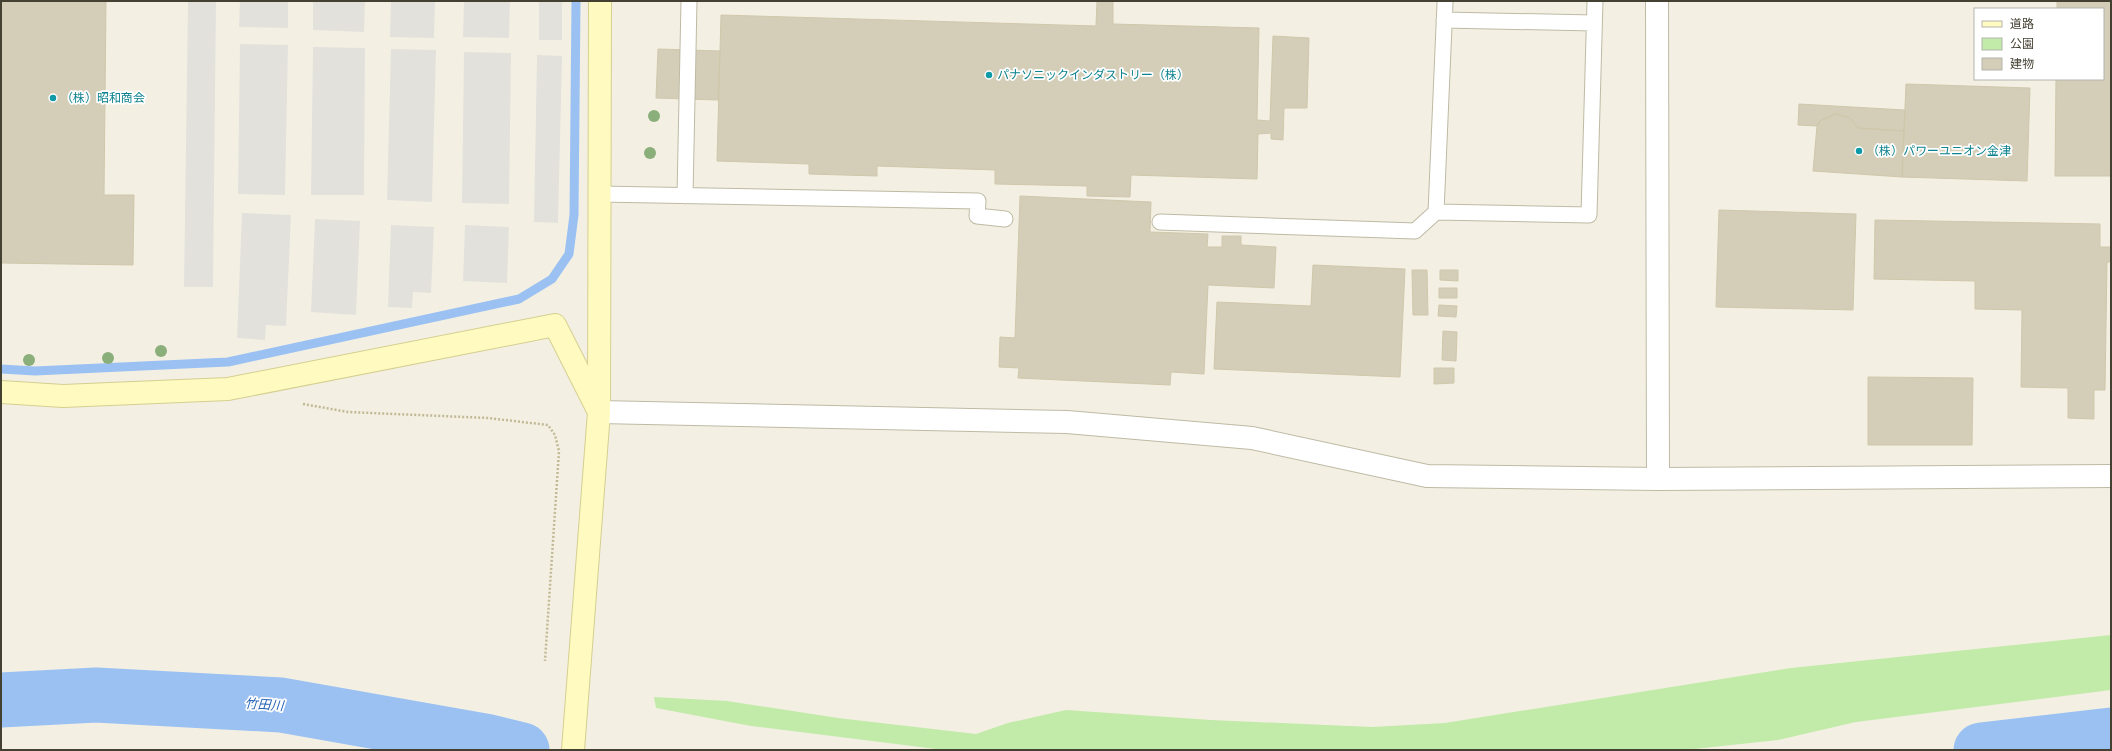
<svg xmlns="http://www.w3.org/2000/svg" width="2112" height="751" viewBox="0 0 2112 751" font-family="'Nunito Sans','Noto Sans JP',sans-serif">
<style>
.green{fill:#c2eaa9}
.parking{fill:#e3e1dc}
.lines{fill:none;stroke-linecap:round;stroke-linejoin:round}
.stream{stroke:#9bc1f3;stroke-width:9}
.river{stroke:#9bc1f3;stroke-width:55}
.building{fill:#d4ceb8;stroke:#d0c7ab}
.lane-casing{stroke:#bebaa5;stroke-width:17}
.street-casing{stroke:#bebaa5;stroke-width:24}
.secondary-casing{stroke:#d5cf90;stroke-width:24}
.path{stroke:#c1b996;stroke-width:2.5;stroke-dasharray:2 2;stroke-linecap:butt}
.lane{stroke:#fff;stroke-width:15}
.street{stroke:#fff;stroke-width:22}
.secondary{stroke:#fffac0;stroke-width:22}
.tree{fill:#8baf7a}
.culture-dot{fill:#0f9aa8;stroke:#fff;stroke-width:1.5}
.labels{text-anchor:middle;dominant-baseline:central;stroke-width:3.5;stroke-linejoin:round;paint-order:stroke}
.culture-label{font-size:12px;fill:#0d838f;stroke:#fff;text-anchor:start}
.water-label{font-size:13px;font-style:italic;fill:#2762b5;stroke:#fff}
</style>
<rect width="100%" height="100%" fill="#f3f0e3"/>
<path class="green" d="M2111,635V690L1856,722L1778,740L1685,750H944L751,726L656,708L654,697L727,701L838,718L976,734L1008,723L1066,710L1211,720L1372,727L1445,723L1791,668Z"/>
<path class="parking" d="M188,1H216L213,287H184Z
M240,1H288V28L239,27Z
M313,1H365L364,32L313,30Z
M391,1H435L434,38L390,37Z
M464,1H510L509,38L463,37Z
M539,1H562V40H539Z
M240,44L288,45L285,195L238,194Z
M313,47L365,48L364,195H311Z
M391,49L436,50L432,202L387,200Z
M464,52L511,53L509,204L462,203Z
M537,55L562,56L558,223L534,222Z
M242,213L291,215L286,326L266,325L265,340L237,338Z
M315,219L360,221L356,315L311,312Z
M391,225L434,227L431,293L413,292L412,308L388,307Z
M465,225L509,227L507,283L463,281Z"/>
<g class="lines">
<path class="stream" d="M1,369L35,371L228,362L519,299L552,279L569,254L574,215L576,1"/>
<path class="river" d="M1,700L96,695L281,705L485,741L522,750
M1981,750L2111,735"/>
</g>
<path class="building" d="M1,1H106L104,195H134L133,265L1,263Z
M1097,1H1113V24L1259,28L1257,120L1270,121L1273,36L1309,38L1307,108H1284L1283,140L1271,139V133L1258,134L1257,179L1131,175L1130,197L1087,196V186L995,184V170L877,166V176L809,174V164L717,161L721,15L1096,26Z
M2057,1H2111V176H2055L2056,79H2103V9H2057Z
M658,49L720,51L718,100L656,98Z
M1906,84L2030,88L2027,181L1902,177Z
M1799,104L1905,110L1904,131L1858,128L1850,118L1836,114L1821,120L1817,126L1798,125Z
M1836,114L1850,118L1858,128L1904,131L1902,177L1813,171L1817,126L1821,120Z
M1020,196L1151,202L1150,232L1208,234L1207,247H1222V236H1241V245L1276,247L1274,288L1208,285L1204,374L1171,372L1170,385L1018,378L1019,368L999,367L1000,337L1015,338Z
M1719,210L1856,214L1853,310L1716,307Z
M1875,220L2100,224V247H2111V262H2107L2105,390H2094V419L2068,418V388L2021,387L2022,310L1975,309V281L1874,279Z
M1313,265L1405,269L1400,377L1214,369L1217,302L1311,306Z
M1412,270H1427L1428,315H1413Z
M1440,270H1458V281L1440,280Z
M1439,288H1457V298H1439Z
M1439,305L1457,306L1456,317L1438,316Z
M1443,331L1457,332L1456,361L1442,360Z
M1434,368H1454V383L1434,384Z
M1868,377L1973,378L1972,445H1868Z"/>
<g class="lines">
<defs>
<path id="lane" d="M1444,20L1594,23
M599,194L978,201L977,216L1005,219
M685,196L689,1
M1436,212L1445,3
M1160,222L1415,231L1436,212L1589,215L1595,1"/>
<path id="street" d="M1657,1L1658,479
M599,412L1067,422L1252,438L1427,476L1658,479L2111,476"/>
<path id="secondary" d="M1,392L63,396L228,389L555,325L597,408
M573,750L599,412L600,1"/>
</defs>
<use href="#lane" class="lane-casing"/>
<use href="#street" class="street-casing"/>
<use href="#secondary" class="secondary-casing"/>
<path class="path" d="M303,404L348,412L488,418L548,425L555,435L559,451L545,661"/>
<use href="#lane" class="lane"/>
<use href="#street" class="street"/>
<use href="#secondary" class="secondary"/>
</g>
<g class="tree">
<circle cx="654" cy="116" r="6"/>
<circle cx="650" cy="153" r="6"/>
<circle cx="161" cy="351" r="6"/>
<circle cx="108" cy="358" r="6"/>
<circle cx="29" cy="360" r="6"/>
</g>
<g class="culture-dot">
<circle cx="989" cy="75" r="4"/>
<circle cx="53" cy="98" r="4"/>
<circle cx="1859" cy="151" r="4"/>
</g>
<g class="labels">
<g class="culture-label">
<text x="997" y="75">パナソニックインダストリー（株）</text>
<text x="61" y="98">（株）昭和商会</text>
<text x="1867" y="151">（株）パワーユニオン金津</text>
</g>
<g class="water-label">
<text transform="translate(264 705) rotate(4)">竹田川</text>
</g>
</g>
<rect width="2112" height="751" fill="none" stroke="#444133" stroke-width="4"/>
<rect x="1974" y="8" width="130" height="72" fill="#ffffff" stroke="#b4b3ad"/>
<rect x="1982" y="21" width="20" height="6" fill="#fffac0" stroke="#b4b3ad"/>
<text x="2010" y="28" font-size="12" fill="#444133">道路</text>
<rect x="1982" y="38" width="20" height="12" fill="#c2eaa9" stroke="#b4b3ad"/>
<text x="2010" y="48" font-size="12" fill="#444133">公園</text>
<rect x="1982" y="58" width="20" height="12" fill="#d4ceb8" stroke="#b4b3ad"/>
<text x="2010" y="68" font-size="12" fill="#444133">建物</text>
</svg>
